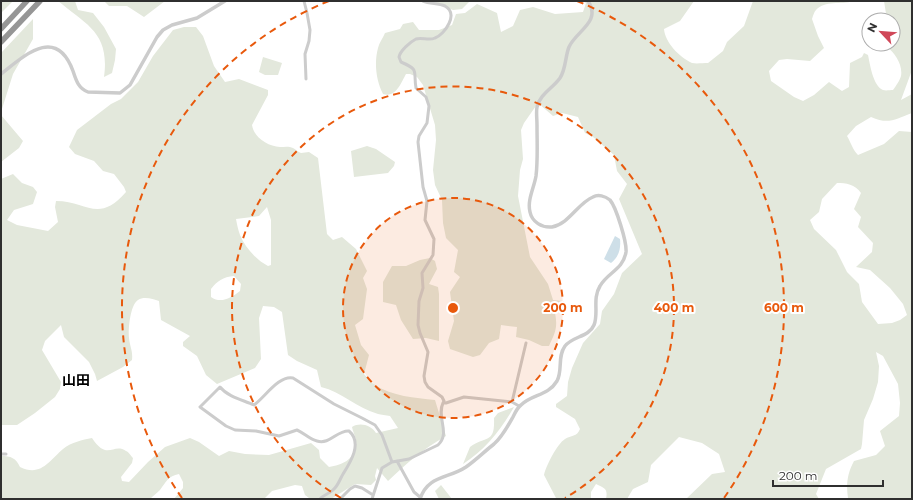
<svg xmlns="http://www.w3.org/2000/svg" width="913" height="500" viewBox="0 0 913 500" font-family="Montserrat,'Noto Sans JP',sans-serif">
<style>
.green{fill:#e3e8dc;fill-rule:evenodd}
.water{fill:#cedfe8}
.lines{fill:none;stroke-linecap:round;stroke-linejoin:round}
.minor{stroke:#ccc;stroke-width:3}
.tertiary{stroke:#ccc;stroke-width:3.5}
.motorway{stroke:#969696;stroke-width:5.5}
.ring{fill:none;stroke:#e8590c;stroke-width:2;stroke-dasharray:7 5}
.labels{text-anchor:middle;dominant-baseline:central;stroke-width:4;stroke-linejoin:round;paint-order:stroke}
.neighbourhood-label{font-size:14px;font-weight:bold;fill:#000;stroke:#fff}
.centre{fill:#e8590c;stroke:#fff;stroke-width:2}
.ring-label{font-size:12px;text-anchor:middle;font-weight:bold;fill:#e8590c;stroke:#fff;stroke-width:4;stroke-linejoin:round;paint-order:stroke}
</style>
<rect width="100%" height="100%" fill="#fff"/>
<path class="green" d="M1,1H13L1,13Z
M58,1H75L78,10L93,13L104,27L116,49L115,60L112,73L104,77C110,33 87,25 58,1Z
M107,1H165L144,17L127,6H109L105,2Z
M431,1H470L462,9L453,10Z
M582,1H694L680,21L664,29C665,42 679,57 692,63C696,64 703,63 708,63L723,51L727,42L744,26L753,1H853C841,5 825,0 816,10C814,12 813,16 812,19L818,36L824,48L810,61L787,59L779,60L769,71L771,81L794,97L803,101L814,95L829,82L842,91L849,87L850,63L862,57L864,53L868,55C870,64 873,86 883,90C886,91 890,90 893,90C896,86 900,80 901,76C903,65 895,53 887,47V44H893V20H887L884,1H912V70L901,100L912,94V113C895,119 889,125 871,117L856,126L847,136C851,143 853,150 858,155L884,144L899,131L912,132V499L848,498C846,485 847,474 854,461L876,455L885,446L880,431L899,416L900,403L898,384L883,356L876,352L879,366L878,382L873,399L864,420L862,444L861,449L826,469L816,494L819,499H686L712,474L725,472L719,454L702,443L679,437L651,465L648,482L633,489L627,499H606C608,489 605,488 596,484L591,492V499H555L556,498L544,475C546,466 557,444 565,439C571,435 577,437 580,429L575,419L556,407V404L567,396L568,382L572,368L583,343L600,324L602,311L614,294L622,273L642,254L619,199L627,184L617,171L614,155L593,137L585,133L578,117L562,113L553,116L538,103L524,123L521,130L523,159L520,170L518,196L530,257L548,284L553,300L563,301L555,313C558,328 555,333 549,346H542L529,340L516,337L517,327L501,325L499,339L489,343L480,355L473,357L450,349L448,341L454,321L450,292L460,277L454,272L458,250L446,238L443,223L442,200L435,185L433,170L436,140L435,125L423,85L417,77L410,74H406C401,83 396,98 383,94C376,80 374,63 378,48C379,43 383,38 385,33L400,29L403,24L413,22L419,30H439L452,25L456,14L465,13L477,4L497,13L501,32L513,26L520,10L533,7L555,14L583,12L586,3ZM837,183C846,183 855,184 861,193L854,209L861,217L858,227L873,243L872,252L856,267L870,270L890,288L903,304L907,315L900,320L892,323L878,324L862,302L859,284L847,272L836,250L814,229L810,220L819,212L822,199Z
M33,19V39L13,74L1,112V53Z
M184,27H196L203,36L214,66L225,82L239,79L268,90V95L252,125C254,138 268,146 280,147C284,147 289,146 293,148C295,149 298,152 301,153L309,152L318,158L327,234L333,240L342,237L356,249L367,271L363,278L367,289L363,319L355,325L361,345L369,355L364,374C367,377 370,382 375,385C392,396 415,398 435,400L446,436C423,449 407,463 388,481L377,468L375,476L376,480L371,485L355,484L331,499H315L309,498L305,495L302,486L295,485L272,491L264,499H174L183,488V482L179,474C168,476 166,482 160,490C157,493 153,496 150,499H1V456C11,456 16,458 20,467C41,477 49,461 63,449C72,442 82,440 92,438C108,462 113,442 126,451C129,452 131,456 133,458L132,463L121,477L122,481L129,482L148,462L165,447L190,438L199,442L219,456L229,451L245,454L269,455L311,443L319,450L320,458L329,467C342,465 354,460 356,445C357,440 353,432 352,427C360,422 371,425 376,433L398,428L390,416C386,415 381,415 378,414C357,408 342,392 321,387L317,370L297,361L288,355L282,312L274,307L263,306L259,318L261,359L255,368L217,384L206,375L197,356L183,346V342L190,336L161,320L159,301C153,299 144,296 138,300C130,305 128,330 129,338C130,347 133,351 132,360L123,367L97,381L95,374L89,362L64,337L61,325L45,341L42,350L61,382L60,389L55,397L35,413L17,425H1V179L13,174L22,183L33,187L37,192L33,204L14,210L7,220L17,225L48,231L58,222L55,207L56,201C87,201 98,224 126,192L124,187L114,174L103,171L94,161L75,154L69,147L77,130L111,104L121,99L138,82L153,56L173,30ZM267,207L271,220V265L268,266C256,260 245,247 240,235C238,230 237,224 236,219L259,216ZM234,276L241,284L240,291C231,298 221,304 211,297V289C217,281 223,277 234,276Z
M263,57L282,63L278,75H265L259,72Z
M1,115L23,141L19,148L1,162Z
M367,146L376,149L395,162L394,166L388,173L354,177L351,151Z
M430,258L435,261L437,269L429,284L438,287L439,294V341L426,338L413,339L401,320L396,305L383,302V282L392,266H406L420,260Z
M514,407C501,430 486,449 463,464L470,447C487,435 495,444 494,418L498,413Z
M441,485L452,499H439L435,491Z"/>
<path class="water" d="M615,236L620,239C621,248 619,257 611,263L604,259Z"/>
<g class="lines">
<path class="minor" d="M304,1L307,13L310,30L309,41L305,54L306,79
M423,1C430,4 438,3 445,6C459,14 445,34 435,38C429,41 422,37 416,39C410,42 400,51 399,57L401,62C420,70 413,71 416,88L426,97L429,106L427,123L419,136L418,142L423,187L427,201L425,220L434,239L433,255L422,273L423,288L419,301L418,325L420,333L428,352L424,376L425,382L428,387L442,397L444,401L443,403H446L464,397L512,402L519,406
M512,402L526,343
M1,454H6
M397,461L414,492L420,497
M320,499C323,495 329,494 333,490C338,486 340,479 343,474C350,463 363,443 349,431C337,430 330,445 317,441C309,439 304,433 297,430L279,436L256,431L235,430L226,426L200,407L220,387C228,397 243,400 254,405C265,397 279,375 293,378L334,404L362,418L375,425L382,435L392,462
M340,499L350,489L355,486L362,488L373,495
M372,499L382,468L392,462L409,459L438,445C451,433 436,417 443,403"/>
<path class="tertiary" d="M1,74C24,56 56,25 73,71C76,80 78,88 88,92L120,93L130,85L157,37L163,30L172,25L197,18L225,1
M420,499C428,475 448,479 466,467C476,460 485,451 494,444C502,437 508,426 513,417C515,413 517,408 521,405C532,394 548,396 557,381C563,370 557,357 565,346C573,336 589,337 594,325C599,313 592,299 600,286C608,272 623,270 626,252C627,242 616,207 610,200C605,196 598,194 593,197C578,203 569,224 552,227C542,228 532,222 530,212C527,200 534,188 536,176C538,160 537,142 537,125C537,119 536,112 537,107C540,94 553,88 560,78C566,69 565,57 569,47C576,31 602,22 588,1"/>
<path class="motorway" d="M1,29L27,1
M1,42L40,1"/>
</g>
<circle cx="453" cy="308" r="110" fill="#e8590c" fill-opacity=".12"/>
<g class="ring">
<circle cx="453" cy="308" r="110"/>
<path d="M341 498A221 221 0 1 1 565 498"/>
<path d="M182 498A331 331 0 0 1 329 1M577 1A331 331 0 0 1 724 498"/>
</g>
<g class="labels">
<g class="neighbourhood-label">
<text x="76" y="380">山田</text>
</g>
</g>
<circle cx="453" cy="308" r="6" class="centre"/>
<g class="ring-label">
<text x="563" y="312">200 m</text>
<text x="674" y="312">400 m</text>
<text x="784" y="312">600 m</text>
</g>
<rect width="913" height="500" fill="none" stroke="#2f2f2f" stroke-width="4"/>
<g transform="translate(881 32) rotate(296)"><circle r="19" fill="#ffffff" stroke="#acacac"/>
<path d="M0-3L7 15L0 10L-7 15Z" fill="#d04758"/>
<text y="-6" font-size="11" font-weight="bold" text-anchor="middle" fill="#2f2f2f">N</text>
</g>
<path d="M773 480v6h110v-6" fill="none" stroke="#2f2f2f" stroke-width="2"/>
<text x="779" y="480" font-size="12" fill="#2f2f2f" stroke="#ffffff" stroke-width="3" paint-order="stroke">200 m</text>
</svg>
